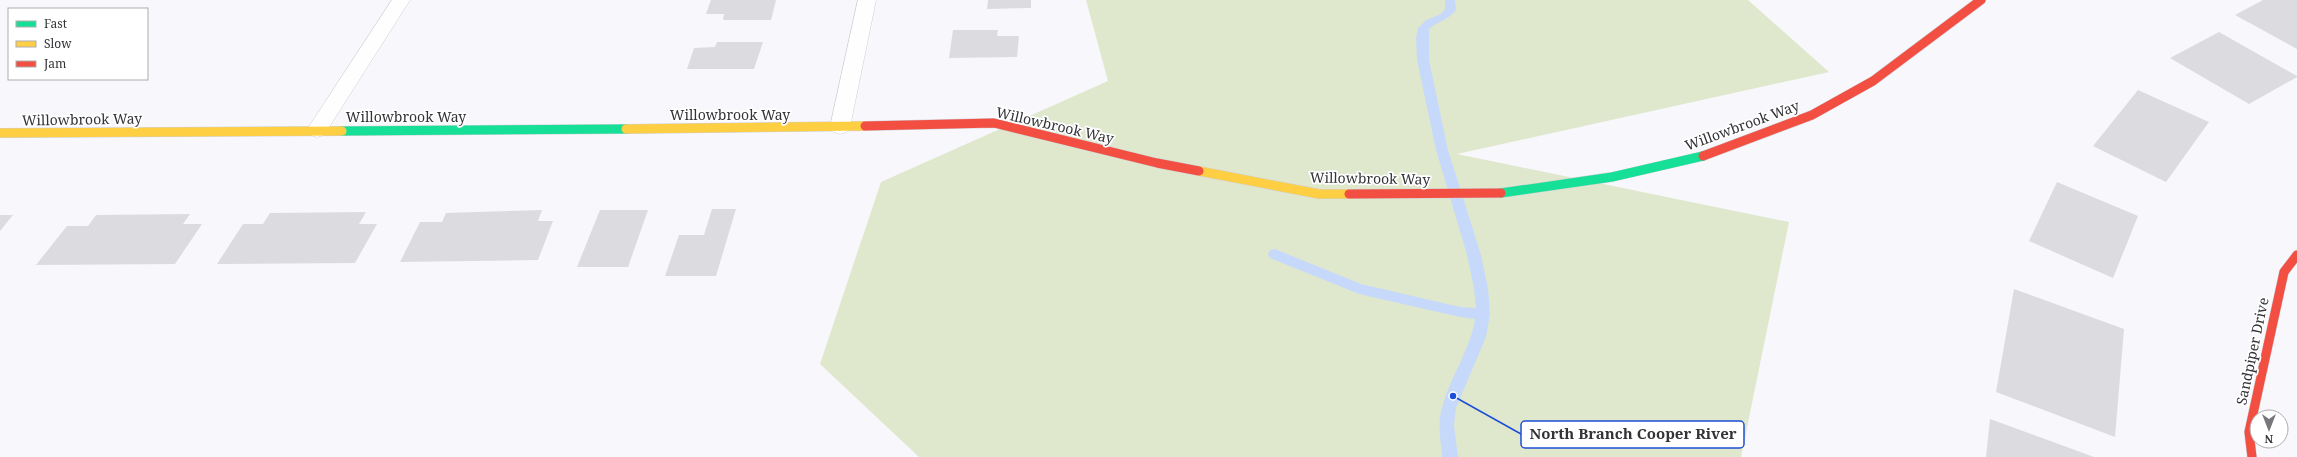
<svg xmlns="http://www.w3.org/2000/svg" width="2297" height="457" viewBox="0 0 2297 457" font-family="'Noto Serif',serif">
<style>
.green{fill:#dfe8cc}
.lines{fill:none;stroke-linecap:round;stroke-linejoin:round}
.stream{fill:#c7d9fb;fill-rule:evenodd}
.building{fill:#dcdce0}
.street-casing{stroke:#cfcfd3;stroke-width:1}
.fast-casing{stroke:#cfcfd3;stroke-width:10}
.slow-casing{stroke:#cfcfd3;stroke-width:10}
.jam-casing{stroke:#cfcfd3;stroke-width:10}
.street{fill:#fefeff;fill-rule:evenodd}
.fast{stroke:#16e098;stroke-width:9}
.slow{stroke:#ffcf43;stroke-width:9}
.jam{stroke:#f24e42;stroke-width:9}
.labels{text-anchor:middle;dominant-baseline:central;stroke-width:3.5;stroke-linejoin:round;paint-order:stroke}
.street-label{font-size:14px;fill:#323237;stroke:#fff}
.leader{fill:none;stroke:#1d4ed8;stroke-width:1.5}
.callout-dot{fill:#1d4ed8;stroke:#fff;stroke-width:1.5}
.callout{fill:#fff;stroke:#1d4ed8;stroke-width:1.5}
.callout-label{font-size:15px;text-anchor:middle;font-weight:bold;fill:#323237}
</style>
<rect width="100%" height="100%" fill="#f7f7fc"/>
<path class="green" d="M1086,0H1748L1829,72L1457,154L1789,222L1741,457H919L820,364L881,182L1108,81Z"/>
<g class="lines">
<path class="stream" d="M1445,0H1455L1456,10C1449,20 1438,21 1429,29V60L1448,150L1481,255L1488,288L1490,314L1486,337L1456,408L1454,425L1458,457H1442C1441,441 1437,424 1442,408C1450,377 1470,351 1475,319L1460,317L1359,294L1270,258L1268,254L1270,250L1275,249L1361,284L1460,307L1476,308L1474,288L1467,255L1436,150L1417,60L1416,38L1418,28L1426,20L1441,14L1445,9Z"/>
</g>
<path class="building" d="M711,0H776L771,20H723L724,14H706Z
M988,0H1031V8L987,9Z
M2263,0H2297V49L2235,15Z
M953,30H998L997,36H1019L1017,57L949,58Z
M2219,32L2297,76V77L2249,104L2170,58Z
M717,42H763L754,69H687L694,48L715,47Z
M2138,90L2209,122L2166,182L2093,146Z
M2057,182L2138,216L2113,278L2029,241Z
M712,209H736L716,276H665L679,235H704Z
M542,210L538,221H553L538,260L400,262L420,222H442L446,213Z
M600,210H648L628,267H577Z
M366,212L359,224H377L355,263L217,264L243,224H263L270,213Z
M190,214L183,224H202L175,264L36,265L67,226H88L96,215Z
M0,215H13L0,231Z
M2014,289L2124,329L2115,437L1996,392Z
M1990,419L2094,457H1986Z"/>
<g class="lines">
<defs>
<path id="street" d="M392,0H410L324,135L317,137L310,135L307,130L310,125Z
M858,0H876L850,127L847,132L840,134L833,132L830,127Z"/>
<path id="fast" d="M342,131L626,129
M1501,193L1612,177L1703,156"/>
<path id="slow" d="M626,129L865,126
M0,133L342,131
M1199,171L1319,194H1349"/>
<path id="jam" d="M865,126L994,123L1157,163L1199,171
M1703,156L1812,115L1873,81L1981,0
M1349,194L1501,193
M2252,457L2249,432L2284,272L2297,255"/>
</defs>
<use href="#street" class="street-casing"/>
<use href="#fast" class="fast-casing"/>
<use href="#slow" class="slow-casing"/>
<use href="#jam" class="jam-casing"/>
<use href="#street" class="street"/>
<use href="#fast" class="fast"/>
<use href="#slow" class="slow"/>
<use href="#jam" class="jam"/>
</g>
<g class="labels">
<g class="street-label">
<text x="730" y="114">Willowbrook Way</text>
<text x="406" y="116">Willowbrook Way</text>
<text transform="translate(82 119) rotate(-1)">Willowbrook Way</text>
<text transform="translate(1055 125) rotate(13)">Willowbrook Way</text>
<text transform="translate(1742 125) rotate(-20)">Willowbrook Way</text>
<text transform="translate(1370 178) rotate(1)">Willowbrook Way</text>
<text transform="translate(2252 351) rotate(-78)">Sandpiper Drive</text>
</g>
</g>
<path class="leader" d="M1453 396L1521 434"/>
<circle class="callout-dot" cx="1453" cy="396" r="4"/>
<rect class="callout" x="1521" y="421" width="223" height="27" rx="4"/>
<g class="callout-label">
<text x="1633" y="439">North Branch Cooper River</text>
</g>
<rect x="8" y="8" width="140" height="72" fill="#ffffff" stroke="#adadaf"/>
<rect x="16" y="21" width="20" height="6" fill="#16e098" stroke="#adadaf"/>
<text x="44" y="28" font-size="12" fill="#323237">Fast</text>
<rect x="16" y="41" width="20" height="6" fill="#ffcf43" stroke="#adadaf"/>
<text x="44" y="48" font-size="12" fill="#323237">Slow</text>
<rect x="16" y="61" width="20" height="6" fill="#f24e42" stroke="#adadaf"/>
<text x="44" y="68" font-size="12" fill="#323237">Jam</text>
<g transform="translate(2269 429) rotate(180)"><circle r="19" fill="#ffffff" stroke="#adadaf"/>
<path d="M0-3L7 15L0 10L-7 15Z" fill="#77777c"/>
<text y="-6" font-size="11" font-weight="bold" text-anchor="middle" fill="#323237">N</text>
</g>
</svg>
